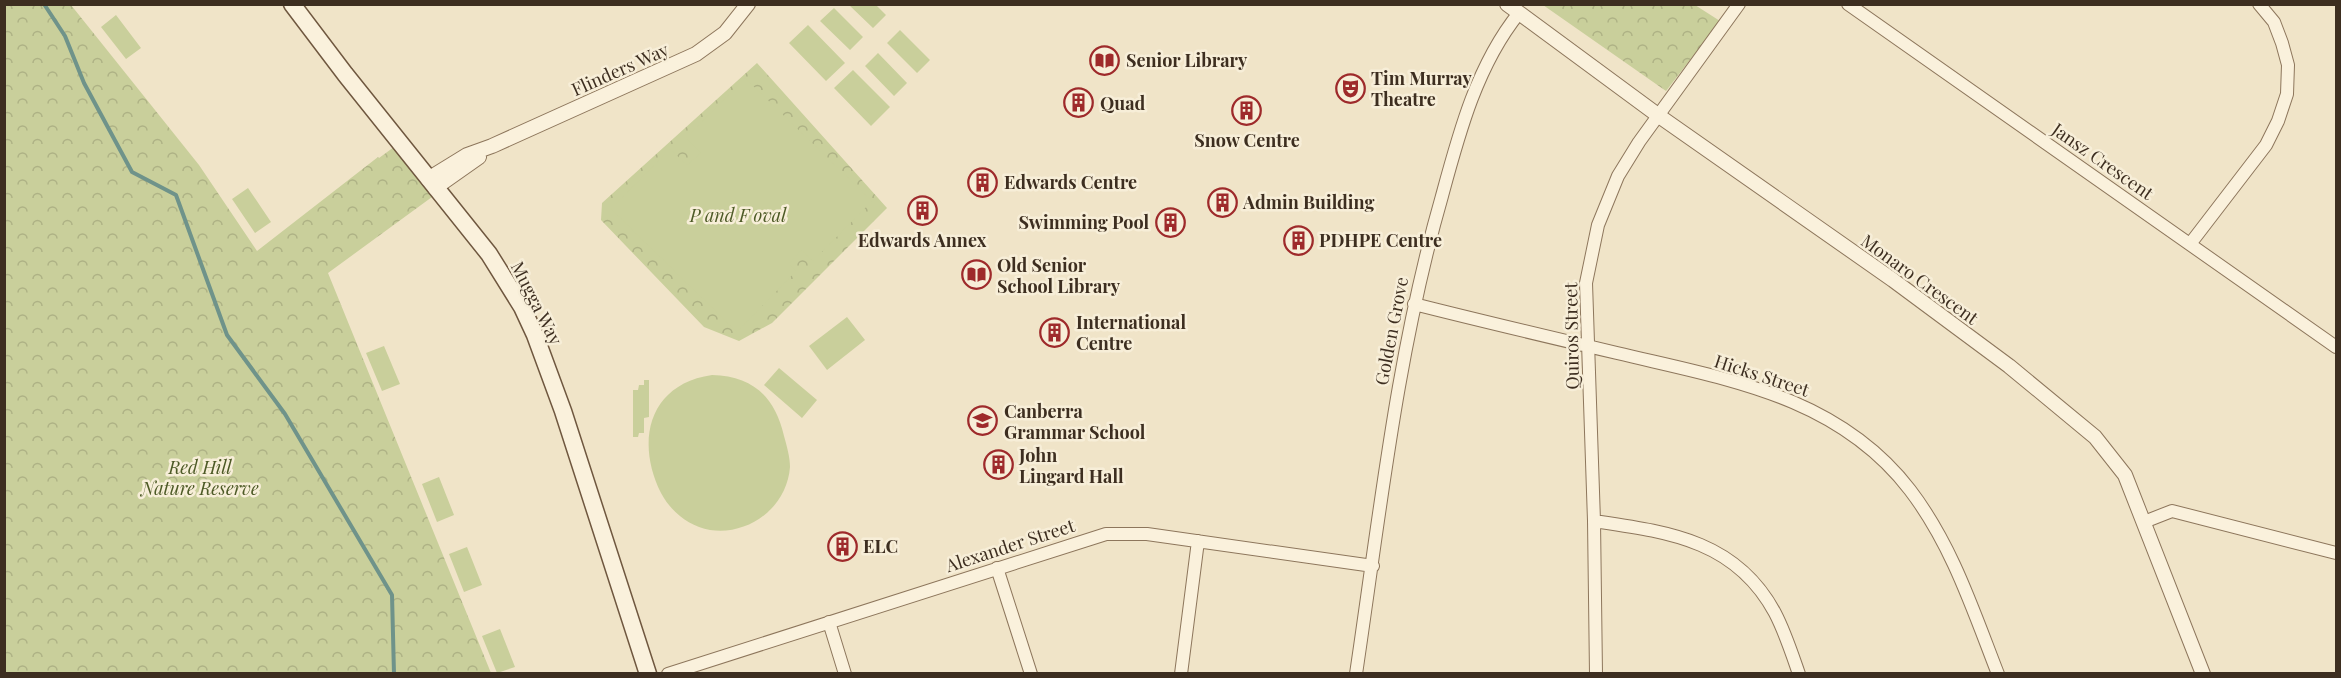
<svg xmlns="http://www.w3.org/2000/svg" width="2341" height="678" viewBox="0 0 2341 678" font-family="'Playfair Display',serif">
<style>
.forest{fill:url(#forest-crowns)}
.garden{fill:#c9cf9b}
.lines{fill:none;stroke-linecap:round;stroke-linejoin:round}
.stream{stroke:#6f938a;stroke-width:4}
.minor-casing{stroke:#8d765c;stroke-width:14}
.tertiary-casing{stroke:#8d765c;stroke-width:16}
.secondary-casing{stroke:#6f573f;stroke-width:19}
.minor{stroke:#faf1dc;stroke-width:12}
.tertiary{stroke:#faf1dc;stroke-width:14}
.secondary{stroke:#faf1dc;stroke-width:16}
.labels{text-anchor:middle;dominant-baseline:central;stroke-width:5;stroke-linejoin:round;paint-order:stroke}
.poi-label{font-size:18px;font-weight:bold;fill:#3d2e20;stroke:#f7eed8;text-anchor:start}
.street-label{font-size:18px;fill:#3d2e20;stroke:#f7eed8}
.park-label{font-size:18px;font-style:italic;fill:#4d5a26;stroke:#f7eed8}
</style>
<defs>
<pattern id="forest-crowns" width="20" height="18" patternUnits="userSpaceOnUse" patternTransform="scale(1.5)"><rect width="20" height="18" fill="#c9cf9b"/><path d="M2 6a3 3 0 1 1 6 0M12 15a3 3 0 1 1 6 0" fill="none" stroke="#aeb285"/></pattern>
</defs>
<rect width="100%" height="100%" fill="#f0e4c8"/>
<path class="forest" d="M4,5H71L199,165L257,251L378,157L379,158L394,147L432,197L328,273L491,673H5Z
M1543,5H1695L1720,21L1666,91Z
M757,63L887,208L772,323L739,341L704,327L601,220L602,203Z"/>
<path class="garden" d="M849,5H876L886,15L873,28Z
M834,8L863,37L850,50L820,21Z
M116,15L141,48L126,59L101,27Z
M808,25L845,63L826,81L789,43Z
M900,30L930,60L917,73L887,43Z
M878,53L907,83L894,96L865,66Z
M853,70L890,107L871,126L834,88Z
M745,78L872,201L813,261L801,250L789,264L796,271L737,332L611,209L670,149L687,165L701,153L686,138Z
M248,188L271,222L255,233L232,199Z
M847,317L865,340L827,370L809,346Z
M384,346L400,384L382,391L366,353Z
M779,368L817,400L802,418L764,385Z
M712,375C753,376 775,397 784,436C787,447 790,457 790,467C787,507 749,536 710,530C689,526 671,512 661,493C635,441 649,384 712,375Z
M644,380H649V417L644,418V433H639L638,437H633V390H638L639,385H644Z
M439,477L454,515L437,522L422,484Z
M467,547L482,585L464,592L449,554Z
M500,629L515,667L497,673L482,636Z"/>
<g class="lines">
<path class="stream" d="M44,4L65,36L84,83L132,172L176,195L227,335L285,414L392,595L394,674"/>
<defs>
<path id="minor" d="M1848,4L2336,347
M2190,244L2266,145L2278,121L2287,94L2288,65L2282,43L2274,22L2259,4
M1414,304C1481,321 1549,337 1617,353C1725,379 1837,395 1910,490C1952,545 1973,610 1998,674
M1594,521C1668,532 1736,540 1775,613C1785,632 1792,654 1799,674
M2144,522L2172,511L2336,553
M997,568L1031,674
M829,622L845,674
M668,674L1106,534H1147L1373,566
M1181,674L1198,541
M1356,674C1380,513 1397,352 1442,196C1459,133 1477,65 1519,13
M1596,674L1594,521L1586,283L1598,225L1618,176L1639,142L1739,4"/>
<path id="tertiary" d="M1507,4L1659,116L1893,280L2009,366L2095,437L2125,475L2203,674
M428,179L467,155L492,146L696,54L725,33L748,4
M435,188L479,157"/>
<path id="secondary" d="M292,4L345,74L489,254L522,307L535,335L563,411L648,674"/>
</defs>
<use href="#minor" class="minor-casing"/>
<use href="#tertiary" class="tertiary-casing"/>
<use href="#secondary" class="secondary-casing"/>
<use href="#minor" class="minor"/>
<use href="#tertiary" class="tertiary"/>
<use href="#secondary" class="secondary"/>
</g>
<defs>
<symbol id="library-ring" viewBox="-11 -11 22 22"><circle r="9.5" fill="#f7eed8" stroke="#9e2a2b" stroke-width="1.5"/><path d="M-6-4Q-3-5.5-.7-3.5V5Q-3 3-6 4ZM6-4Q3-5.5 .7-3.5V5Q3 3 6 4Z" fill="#9e2a2b"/></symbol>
<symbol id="theatre-ring" viewBox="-11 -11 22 22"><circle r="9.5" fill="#f7eed8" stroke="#9e2a2b" stroke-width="1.5"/><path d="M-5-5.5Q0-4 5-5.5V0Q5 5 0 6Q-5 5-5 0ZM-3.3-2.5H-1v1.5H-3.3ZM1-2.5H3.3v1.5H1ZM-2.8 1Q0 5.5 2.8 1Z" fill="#9e2a2b"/></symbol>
<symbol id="building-ring" viewBox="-11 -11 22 22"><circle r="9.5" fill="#f7eed8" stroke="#9e2a2b" stroke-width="1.5"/><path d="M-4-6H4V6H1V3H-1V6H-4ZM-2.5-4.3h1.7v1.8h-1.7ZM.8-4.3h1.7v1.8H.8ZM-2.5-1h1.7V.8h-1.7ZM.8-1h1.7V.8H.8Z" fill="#9e2a2b"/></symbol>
<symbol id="school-ring" viewBox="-11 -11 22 22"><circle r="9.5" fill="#f7eed8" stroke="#9e2a2b" stroke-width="1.5"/><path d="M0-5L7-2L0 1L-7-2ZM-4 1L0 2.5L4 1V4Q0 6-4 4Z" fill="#9e2a2b"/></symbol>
</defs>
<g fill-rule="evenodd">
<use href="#library-ring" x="1088" y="44" width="33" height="33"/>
<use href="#theatre-ring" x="1334" y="72" width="33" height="33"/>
<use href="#building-ring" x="1062" y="86" width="33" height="33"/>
<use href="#building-ring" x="1230" y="94" width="33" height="33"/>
<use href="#building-ring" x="966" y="166" width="33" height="33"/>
<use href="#building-ring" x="1206" y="186" width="33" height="33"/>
<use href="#building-ring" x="906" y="194" width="33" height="33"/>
<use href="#building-ring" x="1154" y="206" width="33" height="33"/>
<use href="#building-ring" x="1282" y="224" width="33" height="33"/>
<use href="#library-ring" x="960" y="258" width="33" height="33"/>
<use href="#building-ring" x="1038" y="316" width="33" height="33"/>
<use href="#school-ring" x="966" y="404" width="33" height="33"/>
<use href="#building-ring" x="982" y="448" width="33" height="33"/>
<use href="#building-ring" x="826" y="530" width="33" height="33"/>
</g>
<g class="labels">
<g class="poi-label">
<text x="1126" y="60">Senior Library</text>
<text x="1371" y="78">Tim Murray<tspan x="1371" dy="21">Theatre</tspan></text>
<text x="1100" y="103">Quad</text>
<text x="1247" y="140" text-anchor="middle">Snow Centre</text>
<text x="1004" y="182">Edwards Centre</text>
<text x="1243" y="202">Admin Building</text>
<text x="1149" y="222" text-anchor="end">Swimming Pool</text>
<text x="922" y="240" text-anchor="middle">Edwards Annex</text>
<text x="1319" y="240">PDHPE Centre</text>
<text x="997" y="265">Old Senior<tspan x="997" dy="21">School Library</tspan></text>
<text x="1076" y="322">International<tspan x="1076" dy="21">Centre</tspan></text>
<text x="1004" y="411">Canberra<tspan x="1004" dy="21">Grammar School</tspan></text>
<text x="1019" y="455">John<tspan x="1019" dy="21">Lingard Hall</tspan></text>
<text x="863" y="546">ELC</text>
</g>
<g class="street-label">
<text transform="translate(620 69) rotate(-24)">Flinders Way</text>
<text transform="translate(2103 161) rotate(35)">Jansz Crescent</text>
<text transform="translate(1920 279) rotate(36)">Monaro Crescent</text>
<text transform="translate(537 303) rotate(63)">Mugga Way</text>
<text transform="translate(1391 331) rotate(-79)">Golden Grove</text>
<text transform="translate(1571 336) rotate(-91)">Quiros Street</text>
<text transform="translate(1762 375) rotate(18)">Hicks Street</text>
<text transform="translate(1010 545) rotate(-18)">Alexander Street</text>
</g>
<g class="park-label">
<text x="738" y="215">P and F oval</text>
<text x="200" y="467">Red Hill<tspan x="200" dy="21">Nature Reserve</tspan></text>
</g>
</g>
<rect width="2341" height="678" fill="none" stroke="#3d2e20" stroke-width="12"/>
</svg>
